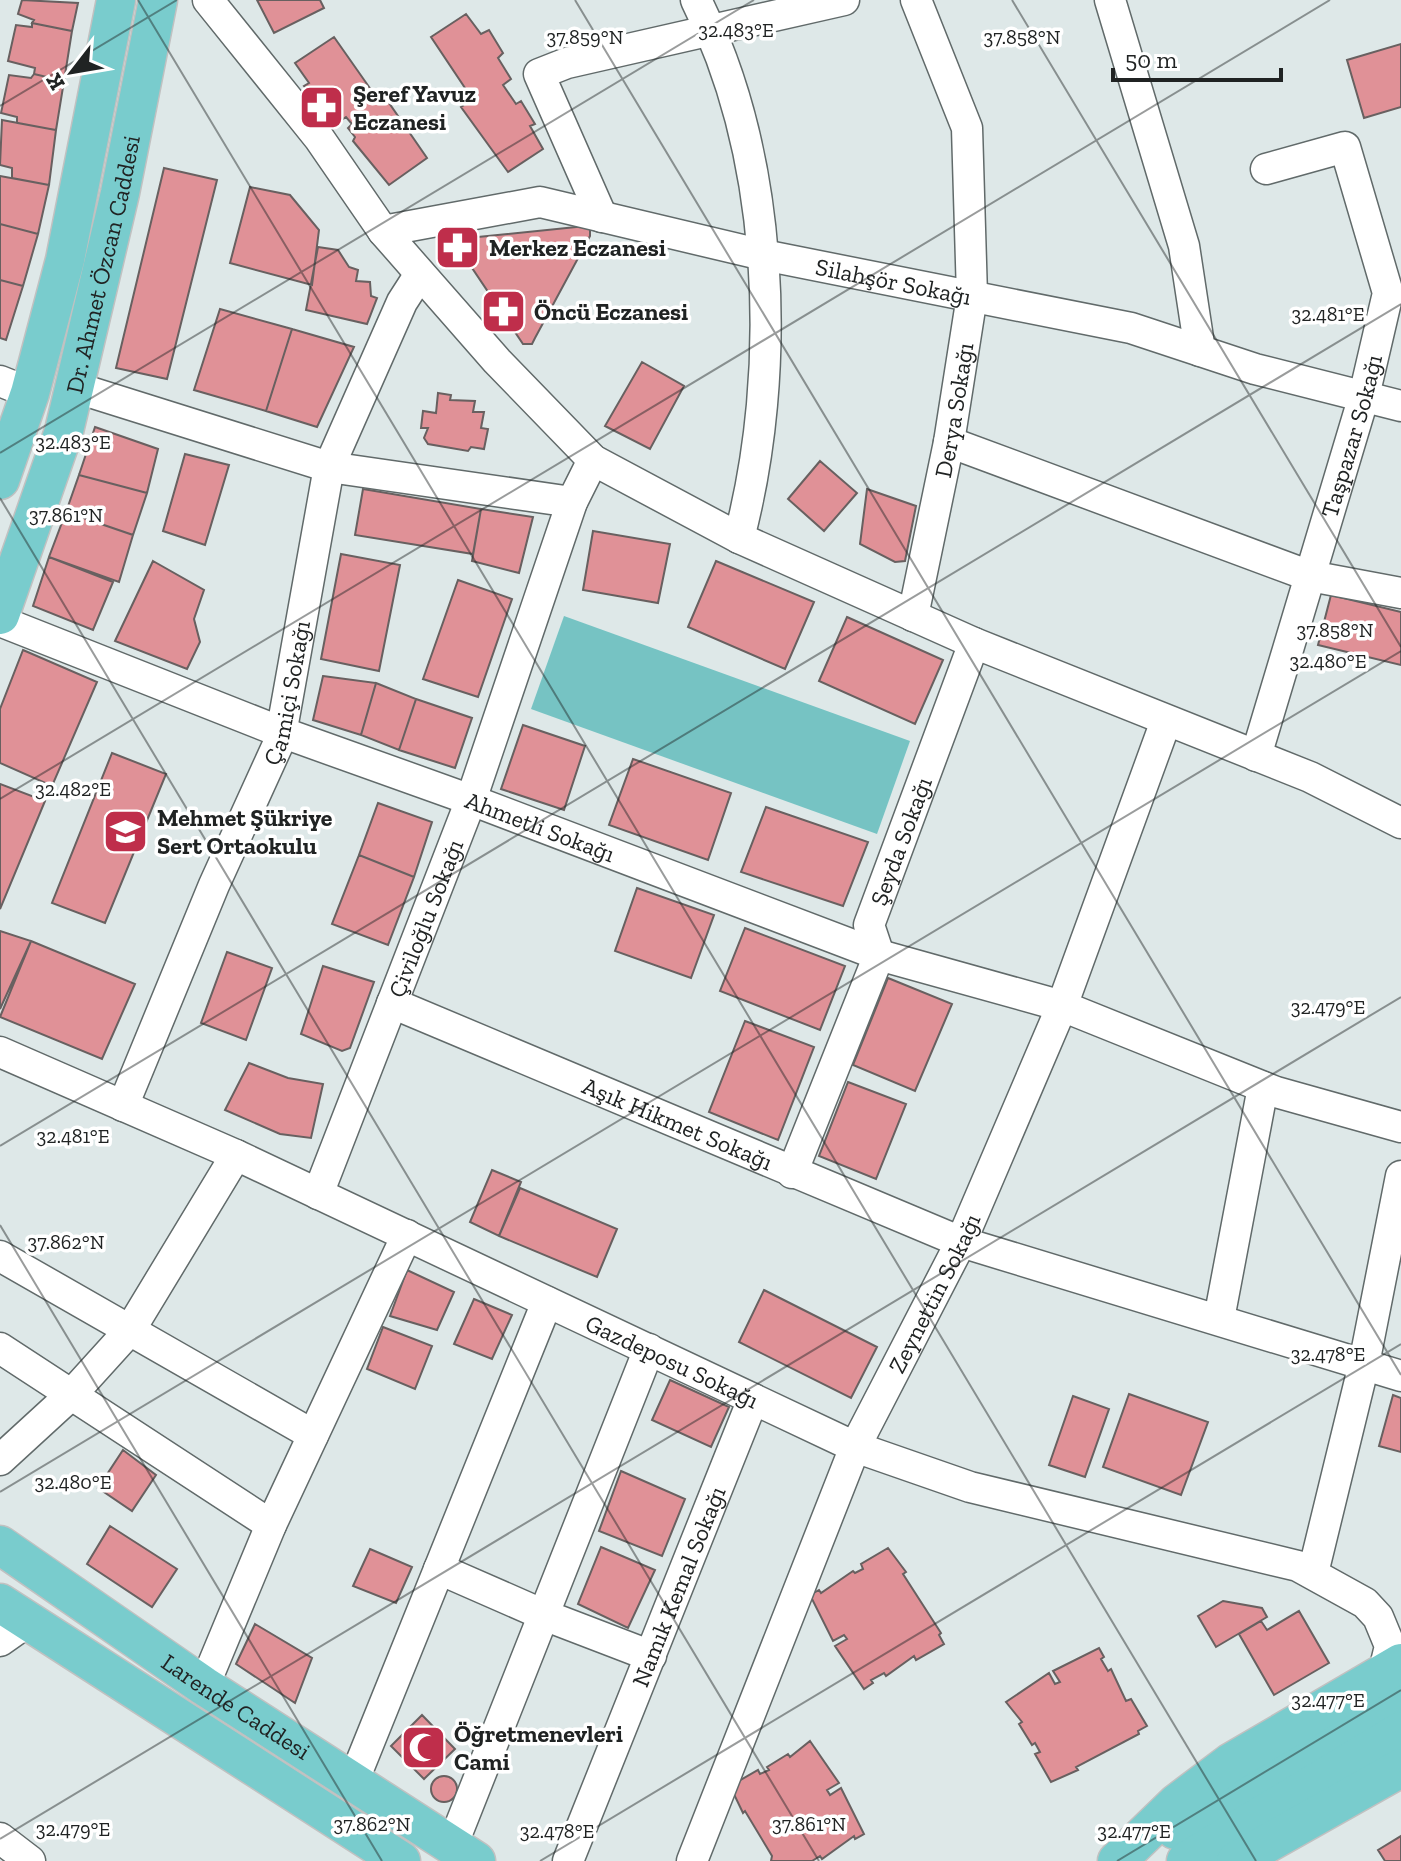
<svg xmlns="http://www.w3.org/2000/svg" width="1401" height="1861" viewBox="0 0 1401 1861" font-family="'Zilla Slab',serif">
<style>
.green{fill:#76c3c3}
.building{fill:#e09197;stroke:#686060;stroke-width:2}
.lines{fill:none;stroke-linecap:round;stroke-linejoin:round}
.minor-casing{stroke:#616a6a;stroke-width:33}
.major-casing{stroke:#c1c1c1;stroke-width:41}
.minor{stroke:#fff;stroke-width:30}
.major{stroke:#79cccd;stroke-width:38}
.ticks{fill:none;stroke:#202323;stroke-width:2;stroke-opacity:0.45}
.labels{text-anchor:middle;dominant-baseline:central;stroke-width:7;stroke-linejoin:round;paint-order:stroke}
.poi-label{font-size:24px;font-weight:bold;fill:#202323;stroke:#fff;text-anchor:start}
.street-label{font-size:24px;fill:#202323;stroke:#fff}
.ticks-label{font-size:20px;text-anchor:middle;fill:#202323;stroke:#fff;stroke-width:7;stroke-linejoin:round;paint-order:stroke}
</style>
<rect width="100%" height="100%" fill="#dee8e8"/>
<path class="green" d="M564,616L910,741L877,834L531,709Z"/>
<path class="building" d="M22,0L78,3L72,31L32,23L34,20L18,14Z
M257,0H320L324,8L274,33Z
M466,14L481,34L489,30L503,53L498,58L511,79L503,85L516,104L521,101L535,124L530,126L543,149L508,172L461,107L473,100L431,37Z
M32,23L72,31L64,81L34,74L35,68L8,61L16,25L32,27Z
M334,37L374,94L380,90L427,158L389,185L353,141L355,137L348,128L352,124L346,117L336,124L304,86L309,83L295,63Z
M1401,44V107L1364,118L1347,60Z
M34,74L64,81L56,130L17,123V117L1,113L9,75L31,78Z
M2,120L56,130L49,185L12,178V168L0,165Z
M164,168L217,180L167,379L116,368Z
M0,176L49,185L38,234L0,224Z
M250,187L290,195L319,230L312,285L230,263Z
M0,224L38,234L23,286L0,280Z
M586,226L590,227V236L535,338L532,344H523L460,250L461,243L468,238Z
M318,247L338,250L349,267L358,270L356,281L370,282L371,296L377,298L367,324L306,310Z
M0,280L23,286L6,340L0,338Z
M220,309L292,329L266,411L194,390Z
M292,329L354,347L317,427L266,411Z
M642,362L684,386L650,449L605,426Z
M438,393L451,395L450,400L475,401L473,412H484L481,428L488,429L484,449L471,447L468,451L428,444L424,438L428,428H421L423,411L436,413Z
M95,427L158,449L147,493L79,475Z
M185,454L229,465L205,545L163,531Z
M820,461L857,493L824,531L788,499Z
M79,475L147,493L133,535L66,512Z
M363,489L481,509L473,554L355,535Z
M867,489L916,506L905,561L895,562L860,544Z
M481,509L533,517L519,573L472,561Z
M66,512L133,535L119,582L49,557Z
M593,531L670,544L658,603L583,590Z
M341,554L400,565L379,671L321,659Z
M49,557L113,582L93,630L33,606Z
M153,561L204,590L194,619L200,642L187,669L115,641Z
M716,561L814,602L785,669L688,627Z
M458,580L512,599L478,697L423,679Z
M1331,595L1401,612V665L1318,645Z
M847,617L943,660L915,724L819,681Z
M23,650L97,682L52,786L0,763V709Z
M323,676L376,683L361,735L313,720Z
M376,683L416,699L399,750L361,735Z
M416,699L472,718L455,768L399,750Z
M523,725L585,746L564,810L501,789Z
M112,753L166,774L105,923L52,903Z
M633,759L731,793L708,860L609,825Z
M0,784L45,801L0,909Z
M378,803L432,822L414,877L359,855Z
M766,807L868,842L843,906L741,872Z
M359,855L414,877L388,945L332,924Z
M637,888L714,915L691,978L615,951Z
M745,928L845,966L820,1030L720,991Z
M0,931L31,941L0,1009Z
M31,941L135,984L102,1059L0,1017Z
M227,952L272,968L246,1040L201,1023Z
M323,966L374,982L350,1048L342,1051L301,1034Z
M888,978L952,1004L915,1091L853,1065Z
M745,1021L814,1047L778,1140L709,1112Z
M249,1063L288,1078L323,1084L311,1138L280,1134L225,1110Z
M848,1082L906,1104L876,1179L819,1156Z
M492,1170L521,1182L499,1236L470,1222Z
M520,1188L617,1229L597,1277L499,1236Z
M407,1270L454,1292L437,1330L390,1316Z
M764,1290L877,1347L851,1398L739,1342Z
M474,1299L512,1315L492,1359L454,1344Z
M383,1327L432,1346L415,1389L367,1369Z
M670,1380L729,1407L711,1447L652,1420Z
M1129,1394L1208,1422L1181,1495L1103,1467Z
M1393,1395L1401,1398V1452L1379,1446Z
M1073,1396L1109,1409L1085,1477L1049,1465Z
M123,1450L156,1475L132,1511L98,1488Z
M621,1471L685,1499L662,1556L599,1531Z
M110,1526L177,1569L152,1607L87,1564Z
M601,1547L655,1570L628,1628L578,1604Z
M888,1548L906,1572L903,1574L941,1633L939,1635L944,1644L916,1660L914,1656L886,1676L884,1673L871,1680L873,1683L864,1689L835,1646L847,1639L844,1635L833,1641L810,1595L819,1590L821,1593L853,1571L855,1573L863,1569L861,1564Z
M370,1549L412,1567L396,1603L353,1586Z
M1223,1601L1262,1608L1267,1617L1216,1647L1198,1616Z
M1299,1611L1329,1663L1274,1695L1239,1634L1261,1621L1267,1630Z
M255,1624L312,1658L295,1703L236,1664Z
M1099,1648L1104,1657L1101,1659L1108,1671L1111,1669L1126,1701L1131,1699L1147,1726L1138,1731L1139,1734L1076,1767L1078,1770L1051,1782L1035,1754L1040,1752L1035,1743L1032,1745L1019,1724L1022,1722L1006,1702L1049,1673L1055,1684L1060,1682L1053,1671Z
M422,1715L455,1749L424,1779L391,1746Z
M810,1741L839,1783L827,1790L830,1795L841,1788L864,1834L855,1839L854,1836L822,1859L820,1856L812,1861H771L772,1856L745,1811L743,1813L730,1786L758,1770L760,1774L769,1770L767,1767L788,1754L790,1757Z
M431 1789a13 13 0 1 1 26 0a13 13 0 1 1-26 0Z
M1401,1836V1861H1385L1378,1850Z"/>
<g class="lines">
<defs>
<g id="minor">
<path d="M208,0L319,138L383,231L497,361L593,460L739,538L974,643L1310,777L1401,823"/>
<path d="M696,0C775,157 783,370 739,538"/>
<path d="M1110,0L1184,246L1200,351"/>
<path d="M602,217L539,74L567,63L844,0"/>
<path id="s1" d="M383,231L540,202L763,255L1131,328L1255,369L1401,406"/>
<path d="M0,381L30,393"/>
<path d="M74,387L329,467L572,502"/>
<path d="M949,442L1310,576L1401,593"/>
<path id="s2" d="M913,616L949,442L972,296L967,128L916,0"/>
<path id="s3" d="M0,621L281,732L471,800L879,955L1062,1006L1276,1092L1401,1127"/>
<path id="s4" d="M1256,756L1364,396L1388,293L1345,147L1266,169"/>
<path id="s5" d="M392,1003L961,1242L1401,1376"/>
<path id="s6" d="M0,1052L236,1155L855,1447L970,1487L1298,1566L1365,1603L1378,1617L1390,1646L1384,1671"/>
<path id="s7" d="M123,1106L214,885L280,740L329,467L402,302L420,274"/>
<path id="s8" d="M792,1173L879,955L869,925L974,643"/>
<path id="s9" d="M318,1194L471,800L572,502L593,460"/>
<path d="M0,1256L313,1435"/>
<path d="M1219,1319L1263,1087"/>
<path d="M0,1348L271,1525"/>
<path d="M0,1460L72,1394L130,1330L236,1155"/>
<path d="M439,1569L544,1615L651,1656"/>
<path d="M1313,1573L1364,1364L1401,1176"/>
<path d="M0,1641L27,1622"/>
<path d="M204,1686L271,1525L407,1235"/>
<path d="M353,1782L547,1302"/>
<path d="M0,1838L30,1861"/>
<path d="M452,1846L649,1349"/>
<path id="s10" d="M568,1861L753,1399"/>
<path id="s11" d="M692,1861L855,1447L961,1242L1062,1006L1166,721"/>
</g>
<g id="major">
<path d="M0,480L30,393L65,260L116,0"/>
<path id="s12" d="M0,615L64,431L120,193L158,0"/>
<path id="s13" d="M0,1545L204,1686L476,1861"/>
<path d="M0,1603L401,1861"/>
<path d="M1175,1830L1401,1699"/>
<path d="M1117,1861L1177,1803L1230,1763L1401,1663"/>
<path d="M1186,1861L1401,1731"/>
<path d="M1236,1861L1401,1768"/>
</g>
</defs>
<use href="#minor" class="minor-casing"/>
<use href="#major" class="major-casing"/>
<use href="#minor" class="minor"/>
<use href="#major" class="major"/>
</g>
<path class="ticks" d="M138,0L1256,1861M575,0L1401,1375M1012,0L1401,647M0,106L177,0M0,453L754,0M0,498L819,1861M0,799L1330,0M0,1146L1401,304M0,1225L382,1861M0,1492L1401,651M0,1839L1401,997M540,1861L1401,1344M1117,1861L1401,1690"/>
<defs>
<symbol id="pharmacy-square" viewBox="-11 -11 22 22"><rect x="-9" y="-9" width="18" height="18" rx="4" fill="#bf2e4b" stroke="#fff"/><path d="M-2-6h4v4h4v4h-4v4h-4v-4h-4v-4h4Z" fill="#fff"/></symbol>
<symbol id="school-square" viewBox="-11 -11 22 22"><rect x="-9" y="-9" width="18" height="18" rx="4" fill="#bf2e4b" stroke="#fff"/><path d="M0-5L7-2L0 1L-7-2ZM-4 1L0 2.5L4 1V4Q0 6-4 4Z" fill="#fff"/></symbol>
<symbol id="mosque-square" viewBox="-11 -11 22 22"><rect x="-9" y="-9" width="18" height="18" rx="4" fill="#bf2e4b" stroke="#fff"/><path d="M3.5-4.9A6 6 0 1 0 3.5 4.9A5 5 0 1 1 3.5-4.9Z" fill="#fff"/></symbol>
</defs>
<g fill-rule="evenodd">
<use href="#pharmacy-square" x="296" y="82" width="51" height="51"/>
<use href="#pharmacy-square" x="432" y="222" width="51" height="51"/>
<use href="#pharmacy-square" x="478" y="286" width="51" height="51"/>
<use href="#school-square" x="100" y="806" width="51" height="51"/>
<use href="#mosque-square" x="398" y="1722" width="51" height="51"/>
</g>
<g class="labels">
<g class="poi-label">
<text x="353" y="93">Şeref Yavuz<tspan x="353" dy="28">Eczanesi</tspan></text>
<text x="489" y="247">Merkez Eczanesi</text>
<text x="534" y="311">Öncü Eczanesi</text>
<text x="157" y="817">Mehmet Şükriye<tspan x="157" dy="28">Sert Ortaokulu</tspan></text>
<text x="454" y="1733">Öğretmenevleri<tspan x="454" dy="28">Cami</tspan></text>
</g>
<g class="street-label">
<text stroke="none"><textPath href="#s12" startOffset="366">Dr. Ahmet Özcan Caddesi</textPath></text>
<text stroke="none"><textPath href="#s1" startOffset="522">Silahşör Sokağı</textPath></text>
<text stroke="none"><textPath href="#s2" startOffset="210">Derya Sokağı</textPath></text>
<text stroke="none"><textPath href="#s4" startOffset="334">Taşpazar Sokağı</textPath></text>
<text stroke="none"><textPath href="#s7" startOffset="446">Çamiçi Sokağı</textPath></text>
<text stroke="none"><textPath href="#s3" startOffset="578">Ahmetli Sokağı</textPath></text>
<text stroke="none"><textPath href="#s8" startOffset="356">Şeyda Sokağı</textPath></text>
<text stroke="none"><textPath href="#s9" startOffset="296">Çiviloğlu Sokağı</textPath></text>
<text stroke="none"><textPath href="#s5" startOffset="310">Aşık Hikmet Sokağı</textPath></text>
<text stroke="none"><textPath href="#s11" startOffset="618">Zeynettin Sokağı</textPath></text>
<text stroke="none"><textPath href="#s6" startOffset="740">Gazdeposu Sokağı</textPath></text>
<text stroke="none"><textPath href="#s10" startOffset="296">Namık Kemal Sokağı</textPath></text>
<text stroke="none"><textPath href="#s13" startOffset="286">Larende Caddesi</textPath></text>
</g>
</g>
<g class="ticks-label">
<text x="736" y="37">32.483°E</text>
<text x="585" y="44">37.859°N</text>
<text x="1022" y="44">37.858°N</text>
<text x="1328" y="321">32.481°E</text>
<text x="73" y="449">32.483°E</text>
<text x="66" y="522">37.861°N</text>
<text x="1335" y="637">37.858°N</text>
<text x="1328" y="668">32.480°E</text>
<text x="73" y="796">32.482°E</text>
<text x="1328" y="1014">32.479°E</text>
<text x="73" y="1143">32.481°E</text>
<text x="66" y="1249">37.862°N</text>
<text x="1328" y="1361">32.478°E</text>
<text x="73" y="1489">32.480°E</text>
<text x="1328" y="1707">32.477°E</text>
<text x="372" y="1831">37.862°N</text>
<text x="809" y="1831">37.861°N</text>
<text x="73" y="1836">32.479°E</text>
<text x="557" y="1838">32.478°E</text>
<text x="1134" y="1838">32.477°E</text>
</g>
<g transform="translate(72 72) rotate(239)" stroke="#ffffff" stroke-width="6" paint-order="stroke">
<path d="M0-6L14 30L0 20L-14 30Z" fill="#202323"/>
<text y="-12" font-size="22" font-weight="bold" text-anchor="middle" fill="#202323">K</text>
</g>
<path d="M1113 68v12h168v-12" fill="none" stroke="#202323" stroke-width="4"/>
<text x="1125" y="68" font-size="24" fill="#202323" stroke="#ffffff" stroke-width="6" paint-order="stroke">50 m</text>
</svg>
